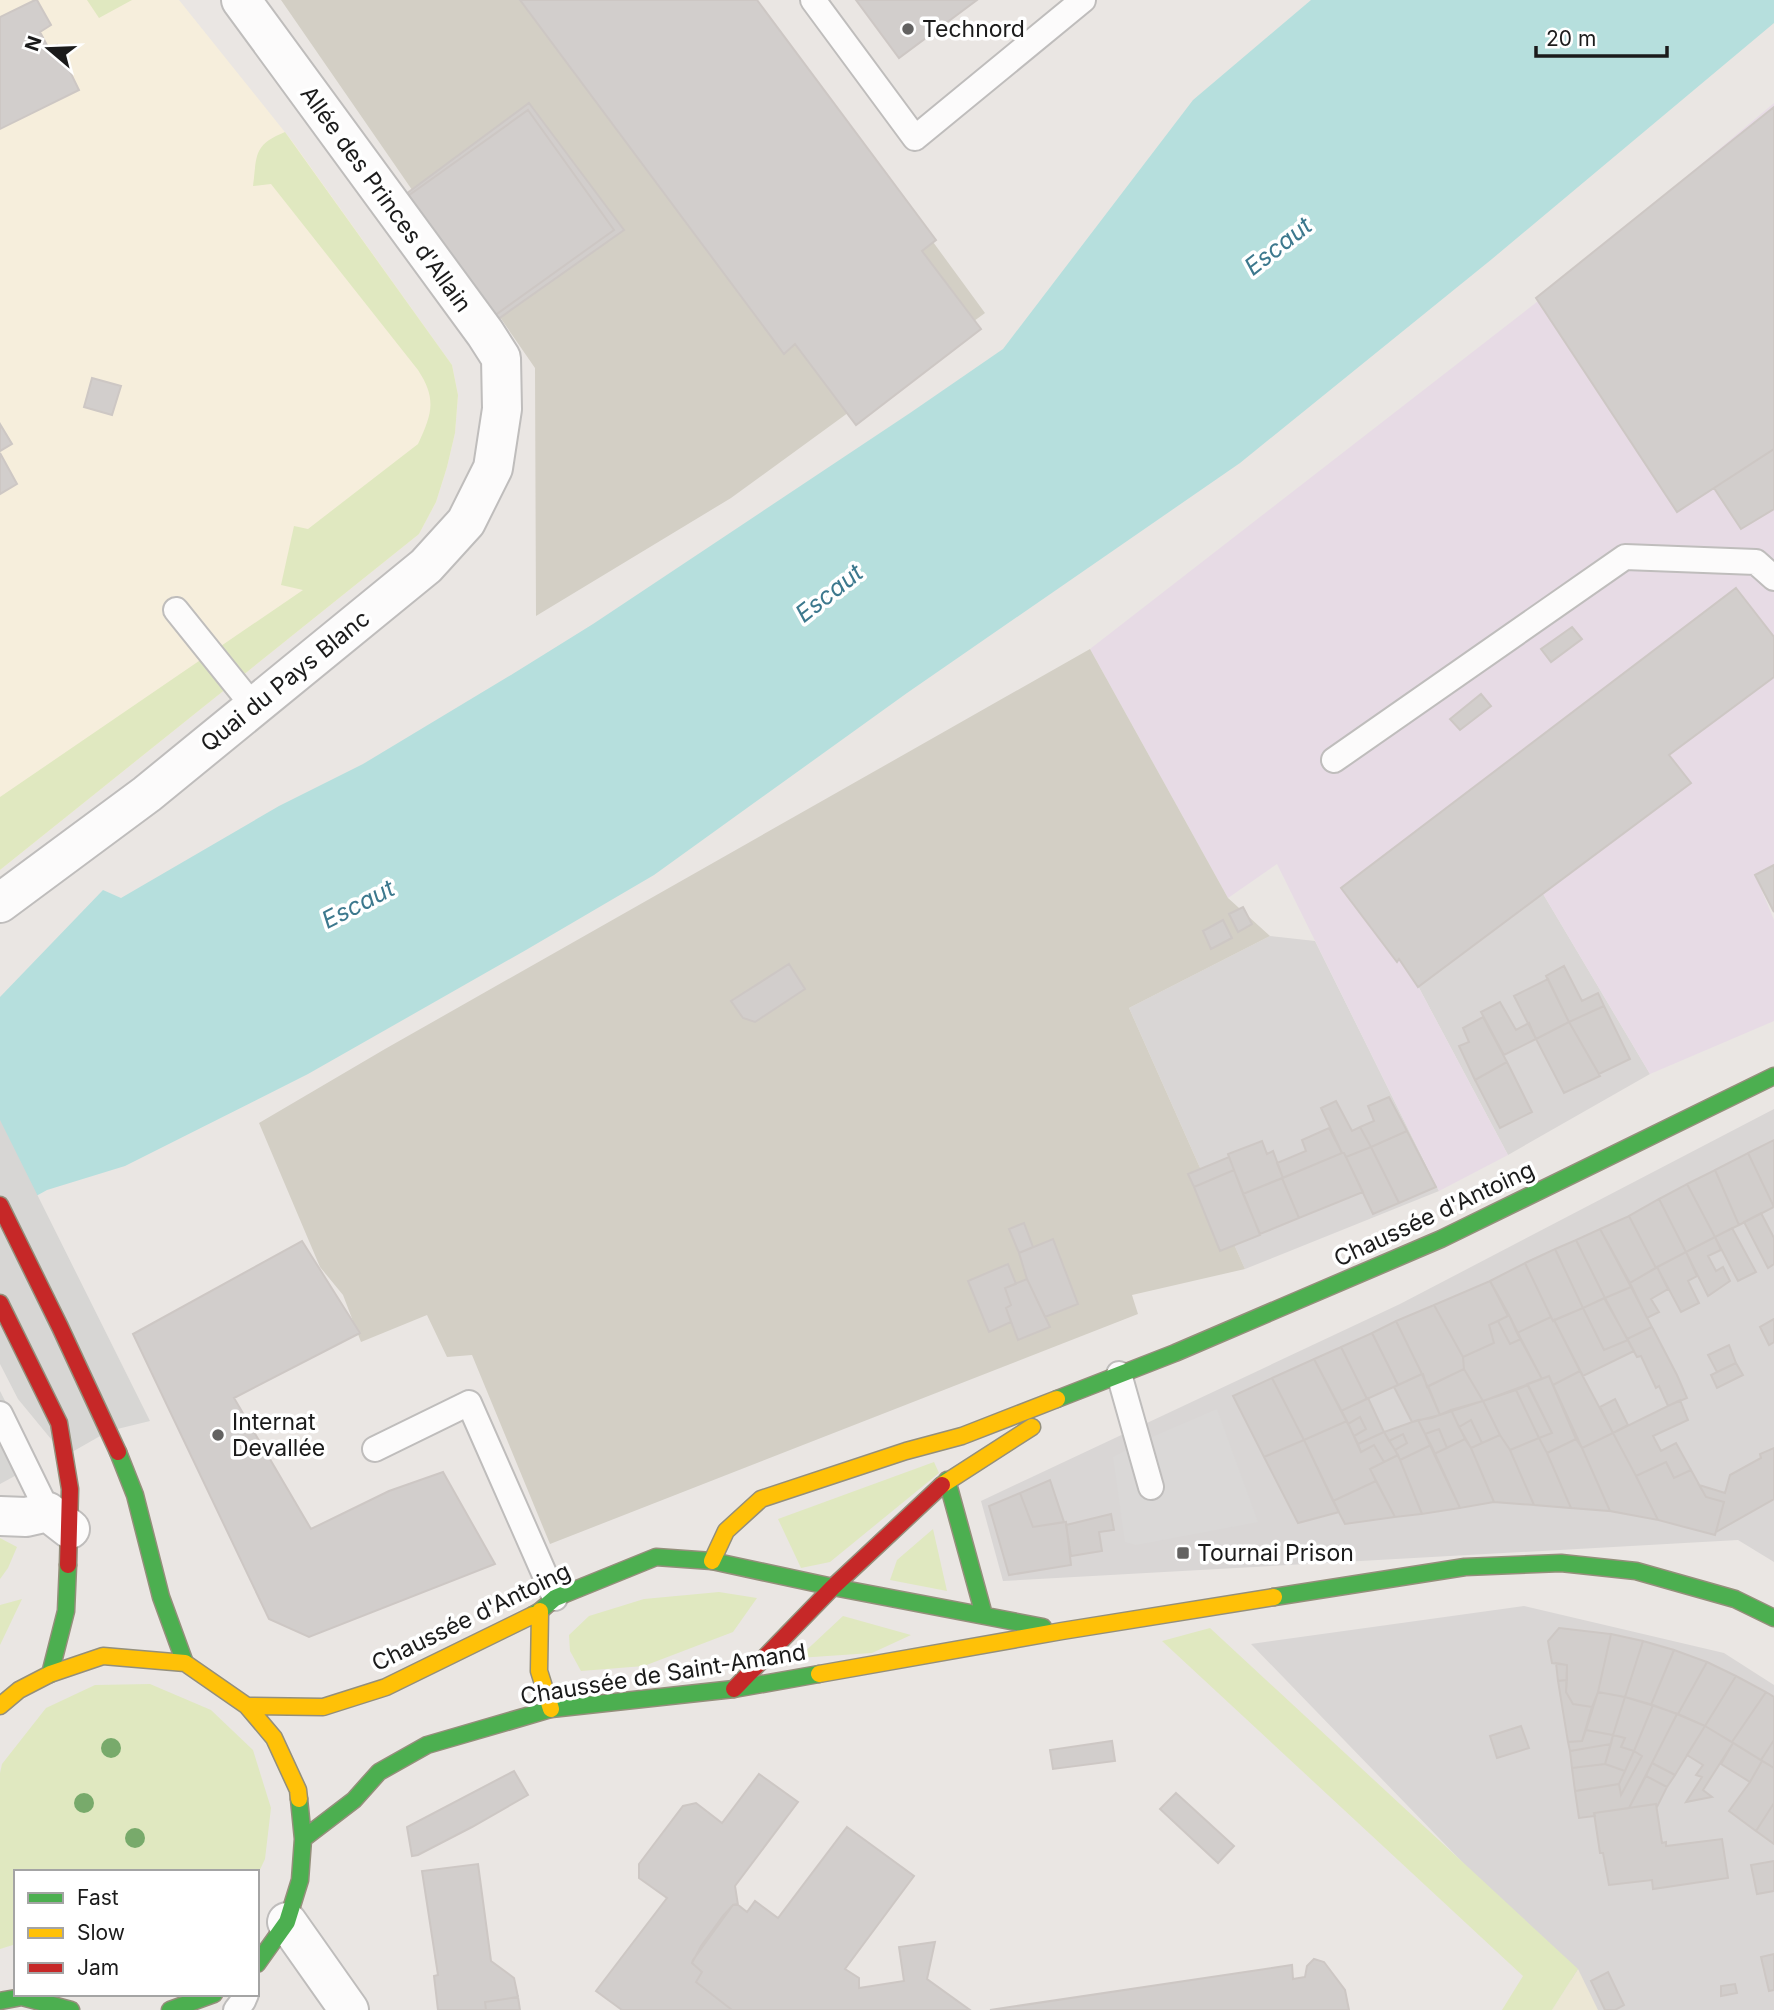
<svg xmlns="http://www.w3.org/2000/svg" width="1774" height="2010" viewBox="0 0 1774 2010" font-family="Inter,sans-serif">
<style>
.residential{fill:#d9d6d5}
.industrial{fill:#e7dbe5}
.education{fill:#f6eedc}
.construction{fill:#d3cfc5}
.farmland{fill:#ece7d5}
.grass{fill:#e0e8c0}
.parking{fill:#dad8d7}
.water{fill:#b6dfdd}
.pier{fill:#d7d6d4}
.building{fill:#d2cecc;stroke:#cdc7c4;stroke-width:2}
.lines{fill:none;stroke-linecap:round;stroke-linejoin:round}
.lane-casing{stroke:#bfbdbc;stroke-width:28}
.street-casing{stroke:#bfbdbc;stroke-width:42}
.fast-casing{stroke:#948f7b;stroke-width:19}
.slow-casing{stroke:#948f7b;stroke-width:19}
.jam-casing{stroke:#948f7b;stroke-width:19}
.lane{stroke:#fcfbfb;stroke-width:24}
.street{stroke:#fcfbfb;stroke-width:38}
.fast{stroke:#4caf50;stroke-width:16}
.slow{stroke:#ffc107;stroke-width:16}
.jam{stroke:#c62828;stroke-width:16}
.tree{fill:#78aa6b}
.poi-dot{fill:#636261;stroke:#fff;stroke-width:2.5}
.labels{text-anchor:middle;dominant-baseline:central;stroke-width:7;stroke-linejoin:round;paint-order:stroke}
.poi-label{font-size:23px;fill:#1b1b1b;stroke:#fff;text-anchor:start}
.street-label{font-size:23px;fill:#1b1b1b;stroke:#fff}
.water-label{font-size:24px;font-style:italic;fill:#3c788d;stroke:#fff}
</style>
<rect width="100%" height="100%" fill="#eae6e3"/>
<path class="residential" d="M1539,887L1650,1074L1508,1155L1418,986Z
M1270,936L1315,941L1439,1191L1245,1269L1129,1008Z
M1774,1109V1562L1738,1540L1003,1581L981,1501L1400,1304Z
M1524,1606L1724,1653L1774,1685V2010H1589L1561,1964L1251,1644Z"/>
<path class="industrial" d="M1774,103V870L1757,879L1774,920V1021L1650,1074L1539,887L1418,986L1508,1155L1439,1191L1277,864L1228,898L1090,649L1542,298Z"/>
<path class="education" d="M0,0H179L292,141L452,365L458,395L455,433L447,467L436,502L419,534L0,870Z"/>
<path class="construction" d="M281,0H756L985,313L731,498L536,616L535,368Z
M1090,649L1228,898L1270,936L1129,1008L1245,1269L1132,1295L1138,1314L550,1544L472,1355L447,1357L427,1315L361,1342L343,1295L320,1267L259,1123L385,1049Z"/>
<path class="farmland" d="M1578,1969L1598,2010H1552Z"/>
<path class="grass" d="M87,0H132L99,18Z
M285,132L452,365L458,395L455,433L447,467L436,502L419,534L0,870V797L303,590L281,585L294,526L308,529L418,444C432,414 437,399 418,370L271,184L253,186C257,155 253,145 285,132Z
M934,1462L939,1473L830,1562L801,1568L778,1519Z
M933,1529L947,1591L890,1580L897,1560Z
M0,1538L17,1547L8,1568L0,1579Z
M719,1592L757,1598L733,1632L644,1666L581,1671L570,1651L569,1635L589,1616L644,1599Z
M22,1599L1,1643L0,1645V1605Z
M843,1616L911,1635L872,1653L798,1658Z
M1210,1628L1578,1969L1552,2010H1502L1523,1976L1162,1641Z
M150,1684L211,1710L253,1750L271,1808L265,1859L257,1876V1872H16V1944L0,1949V1773L2,1764L46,1708L95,1685Z"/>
<path class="parking" d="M1217,1409L1258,1522L1136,1545L1125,1542L1113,1457L1152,1437Z"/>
<path class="water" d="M1311,0H1774V23L1492,259L1240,463L907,693L654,875L526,950L308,1074L125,1166L47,1190L0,1216V997L103,890L121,898L279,806L363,764L511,675L593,624L910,413L1003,349L1193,100Z"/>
<path class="pier" d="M0,1120L150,1421L109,1431L65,1456L18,1399L0,1364Z
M0,1391L37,1464L0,1484Z"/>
<path class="building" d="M35,0H37L51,25L40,32L49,49L57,45L79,90L0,129V17Z
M520,0H757L936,240L922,251L981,329L856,425L795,344L784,354Z
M856,0H977L899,58Z
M529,103L624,230L494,322L402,197Z
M1774,107V449L1677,512L1536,298Z
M528,110L614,230L494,316L408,196Z
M92,378L121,386L112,415L84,407Z
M0,424L12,444L0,451Z
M1774,449V509L1741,529L1714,488Z
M0,453L17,484L0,494Z
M1736,588L1774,637V677L1669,755L1691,783L1418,987L1399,959L1397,962L1341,888Z
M1572,627L1582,639L1551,662L1541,649Z
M1481,694L1491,706L1460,730L1450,719Z
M1774,865V912L1755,875Z
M1243,907L1252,924L1238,932L1229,914Z
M1223,920L1232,938L1211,949L1203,931Z
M789,964L805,989L755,1022L743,1018L731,1001Z
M1564,966L1582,1001L1598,993L1604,1006L1569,1022L1546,976Z
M1548,979L1569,1022L1536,1039L1514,996Z
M1500,1002L1516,1030L1529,1023L1536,1039L1504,1055L1481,1012Z
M1604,1006L1630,1059L1599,1074L1569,1022Z
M1483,1017L1507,1062L1475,1080L1459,1046L1469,1042L1463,1028Z
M1569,1022L1600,1076L1564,1093L1536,1039Z
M1507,1062L1532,1112L1500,1128L1475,1080Z
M1389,1097L1407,1131L1371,1147L1360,1127L1374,1121L1368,1106Z
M1336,1101L1352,1131L1360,1127L1371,1147L1346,1157L1344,1153H1342L1321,1108Z
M1329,1128L1342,1153L1283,1178L1277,1163L1306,1151L1302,1140Z
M1407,1131L1436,1187L1399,1203L1371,1147Z
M1774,1140V1207L1748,1153Z
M1262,1141L1267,1154L1273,1151L1283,1178L1243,1194L1228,1154Z
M1371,1147L1399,1203L1373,1214L1346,1157Z
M1342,1153H1344L1363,1192L1299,1218L1282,1178Z
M1748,1153L1774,1207L1739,1225L1715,1170Z
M1229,1157L1234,1170L1194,1187L1188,1174Z
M1234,1170L1260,1235L1220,1251L1194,1187Z
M1715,1170L1739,1225L1715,1237L1687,1184Z
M1282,1178L1299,1218L1260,1234L1243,1194Z
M1687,1184L1715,1237L1686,1252L1659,1199Z
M1659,1199L1686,1252L1656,1268L1629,1216Z
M1761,1213L1774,1238V1264L1768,1268L1744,1222Z
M1629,1216L1656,1268L1630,1283L1600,1229Z
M1024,1223L1033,1247L1019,1253L1009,1229Z
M1732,1228L1756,1272L1738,1281L1715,1237Z
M1600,1229L1631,1287L1605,1298L1576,1240Z
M1715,1237L1721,1250L1708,1256L1716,1271L1723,1267L1730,1281L1708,1296L1686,1252Z
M1053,1239L1078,1304L1045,1317L1027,1279L1019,1253Z
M1576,1240L1605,1298L1583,1308L1555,1249Z
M302,1241L360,1333L234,1398L311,1529L389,1491L443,1472L495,1564L309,1637L269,1619L133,1334Z
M1555,1249L1583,1308L1553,1321L1525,1263Z
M1686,1252L1697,1276L1688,1281L1699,1303L1681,1312L1657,1267Z
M1525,1263L1551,1317L1517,1333L1509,1315L1490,1281Z
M1008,1264L1016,1284L1005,1288L1011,1305L1006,1308L1011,1322L989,1332L968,1281Z
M1657,1267L1668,1289L1651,1299L1659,1312L1647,1318L1630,1283Z
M1027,1279L1050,1327L1018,1340L1006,1308L1011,1305L1005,1288Z
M1490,1281L1508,1316L1489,1325L1494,1343L1463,1357L1434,1305Z
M1631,1287L1652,1327L1627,1339L1605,1298Z
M1604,1298L1628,1340L1604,1350L1583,1308Z
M1434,1305L1463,1357L1464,1369L1427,1387L1423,1374H1422L1396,1321Z
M1583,1308L1604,1350L1628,1340L1634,1351L1583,1376L1554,1320Z
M1509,1315L1521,1339L1510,1344L1498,1321Z
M1551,1317L1553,1321L1554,1320L1580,1371L1553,1385L1549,1376L1542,1379L1517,1333Z
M1774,1319V1342L1769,1345L1760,1327Z
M1396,1321L1422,1374L1398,1385L1372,1333Z
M1498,1321L1510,1344L1521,1339L1542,1379L1483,1401L1464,1369L1463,1357L1494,1343L1489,1325Z
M1652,1327L1677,1375L1687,1398L1668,1406L1659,1386L1656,1388L1641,1356L1637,1357L1627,1339Z
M1372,1333L1398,1385L1367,1399L1341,1347Z
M1729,1345L1736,1363L1717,1372L1708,1355Z
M1341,1347L1367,1399L1341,1411L1314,1359Z
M1314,1359L1347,1421L1304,1440L1272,1378Z
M1736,1363L1743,1375L1717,1388L1711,1375Z
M1464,1369L1483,1401L1440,1415L1428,1386Z
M1580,1371L1613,1433L1582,1448L1553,1385Z
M1422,1374L1440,1415L1412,1422L1394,1387Z
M1549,1376L1576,1439L1547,1453L1539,1438L1552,1433L1527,1384Z
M1272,1378L1304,1440L1264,1457L1233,1396Z
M1528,1385L1552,1433L1539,1438L1516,1390Z
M1516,1390L1539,1438L1510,1450L1500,1435L1483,1401Z
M1368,1398L1384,1432L1358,1444L1354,1436L1366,1429L1360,1417L1348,1424L1341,1411Z
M1615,1399L1628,1425L1613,1433L1600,1407Z
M1680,1400L1688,1420L1653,1436L1661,1451L1676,1443L1691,1470L1674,1478L1666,1462L1636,1476L1613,1433Z
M1483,1401L1500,1435L1482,1443L1471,1420L1459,1427L1451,1410Z
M1451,1410L1465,1439L1447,1448L1439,1429L1425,1434L1418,1420L1432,1418Z
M1360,1417L1366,1429L1354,1436L1348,1424Z
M1418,1420L1431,1445L1400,1460L1395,1450L1407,1443L1403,1434L1389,1441L1384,1432Z
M1471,1420L1482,1443L1471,1448L1459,1427Z
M1347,1421L1361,1452L1374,1445L1384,1462L1370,1469L1376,1481L1333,1501L1304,1440Z
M1439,1429L1447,1448L1434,1454L1425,1434Z
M1384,1432L1398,1455L1384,1462L1374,1445L1361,1452L1358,1444Z
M1613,1433L1636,1476L1658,1520L1610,1511L1582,1448Z
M1403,1434L1407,1443L1395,1450L1389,1441Z
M1500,1435L1510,1450L1534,1505L1494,1502L1471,1448Z
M1539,1438L1547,1453L1571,1508L1534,1505L1510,1450Z
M1465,1439L1471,1448L1494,1502L1460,1508L1434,1454Z
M1576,1439L1582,1448L1610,1511L1571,1508L1547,1453Z
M1304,1440L1339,1512L1298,1523L1264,1457Z
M1431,1445L1460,1508L1422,1514L1400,1460Z
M1774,1448V1499L1716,1532L1724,1502L1706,1497L1699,1485L1725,1493L1730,1475L1761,1458L1760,1454Z
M1398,1455L1400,1460L1422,1514L1395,1517L1370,1469Z
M1666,1462L1674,1478L1691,1470L1706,1497L1724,1502L1715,1535L1658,1520L1636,1476Z
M1050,1480L1064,1522L1033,1527L1020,1493Z
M1376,1481L1395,1517L1345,1524L1333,1501Z
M1020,1493L1033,1527L1066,1522L1071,1565L1009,1575L989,1506Z
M1111,1514L1114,1530L1099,1532L1102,1551L1071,1556L1066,1525Z
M1559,1628L1611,1634L1598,1692L1592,1707L1573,1704L1566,1692L1567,1665L1552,1663L1548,1641Z
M1611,1634L1643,1641L1625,1697L1598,1692Z
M1643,1641L1674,1650L1651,1705L1625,1697Z
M1674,1650L1707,1662L1678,1714L1651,1705Z
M1707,1662L1736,1676L1705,1726L1678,1714Z
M1556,1663L1567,1665V1680L1558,1681Z
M1736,1676L1766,1692L1732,1742L1705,1726Z
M1567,1680L1566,1692L1573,1704L1592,1707L1582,1741L1568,1742L1558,1681Z
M1598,1692L1625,1697L1613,1735L1586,1730Z
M1766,1692L1774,1697V1740L1761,1760L1732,1742Z
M1625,1697L1653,1705L1634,1751L1621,1747L1625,1738L1613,1735Z
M1653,1705L1677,1714L1629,1808L1594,1813L1595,1816L1579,1818L1575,1791L1619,1784L1621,1795L1642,1756L1634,1751Z
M1677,1714L1705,1726L1675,1775L1652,1763Z
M1521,1726L1529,1748L1497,1758L1490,1736Z
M1705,1726L1733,1743L1703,1790L1712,1797L1686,1802L1702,1777L1696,1775L1703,1765L1687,1755Z
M1586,1730L1613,1735L1611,1744L1570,1751L1568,1742L1582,1741Z
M1613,1735L1625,1738L1621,1747L1634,1751L1625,1771L1605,1764Z
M1774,1740V1768L1761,1760Z
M1112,1741L1115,1761L1053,1769L1050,1750Z
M1733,1743L1762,1761L1750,1782L1721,1764Z
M1611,1744L1605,1764L1572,1768L1570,1751Z
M1634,1751L1642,1756L1621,1795L1619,1784Z
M1762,1761L1774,1768V1803L1756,1831L1729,1811L1750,1782Z
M1652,1763L1675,1775L1667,1787L1646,1776Z
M1605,1764L1625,1771L1619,1784L1575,1791L1572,1768Z
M514,1771L528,1795L472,1827L418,1855L412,1856L407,1827Z
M759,1774L798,1802L735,1886L738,1905H733L723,1916L701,1946L692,1963L702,1972L696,1982L732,2010H622L596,1991L667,1898L639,1878V1864L683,1806L696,1803L722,1823Z
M1646,1776L1667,1787L1657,1807L1656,1804L1629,1808Z
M1176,1793L1234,1846L1218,1863L1160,1809Z
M1774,1803V1844L1756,1831Z
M1656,1804L1662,1843L1666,1842V1846L1722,1839L1728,1878L1653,1889L1652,1880L1609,1885L1603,1853H1600L1594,1813Z
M847,1827L914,1876L845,1969L859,1978V1988L904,1981L899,1947L935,1942L927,1979L970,2010H732L696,1982L702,1972L692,1963L693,1960L733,1905L737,1904L747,1912L755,1901L778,1918Z
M1774,1861V1891L1757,1894L1751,1865Z
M478,1864L491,1961L514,1978L518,1997L485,2002L486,2010H438L434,1976L438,1975L422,1871Z
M1774,1954V1990L1769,1991L1761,1957Z
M1314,1959L1324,1962L1345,1990L1349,2010H990L1292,1965L1293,1979L1305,1977L1307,1966Z
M1608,1972L1624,2005L1615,2010H1605L1591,1981Z
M1735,1984L1737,1993L1721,1996V1986Z
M518,1997L520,2010H486L485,2002Z"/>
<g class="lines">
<defs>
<path id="lane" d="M813,0L915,138L1083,0
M176,610L254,707
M1334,760L1625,557L1756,562L1774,578
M1119,1374L1151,1487
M0,1414L48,1512
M375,1449L469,1403L555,1598
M236,2010L243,2001L246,1994"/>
<path id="street" d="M0,903L147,794L426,566L466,522L493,468L502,409L501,358L485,333L241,0
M0,1516L26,1517L48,1512L70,1529
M287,1922L349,2010"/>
<path id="fast" d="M1057,1399L1175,1353L1441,1239L1774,1076
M118,1452L135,1495L161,1597L185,1663
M947,1480L984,1615
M1274,1597L1465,1567L1561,1563L1636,1571L1735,1599L1774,1618
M533,1615L540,1611L555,1598L656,1557L712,1561L833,1587L1043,1627
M50,1674L66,1611L68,1565
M303,1839L354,1800L379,1772L427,1745L551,1709L734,1689L819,1674
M257,1964L287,1922L300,1880L303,1839L299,1799
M0,2001L22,1997L71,2010
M170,2010L214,1994"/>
<path id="slow" d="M942,1485L1032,1427
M712,1561L726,1531L761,1499L906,1451L962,1436L1057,1399
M540,1611L539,1671L551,1709
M819,1674L1062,1631L1274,1597
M0,1706L19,1690L50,1674L103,1656L185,1663L247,1706L274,1738L298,1790L299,1799
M247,1706L323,1707L386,1687L533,1615"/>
<path id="jam" d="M0,1205L60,1327L118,1452
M0,1303L59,1423L70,1489L68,1565
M734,1689L833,1587L942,1485"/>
</defs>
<use href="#lane" class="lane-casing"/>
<use href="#street" class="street-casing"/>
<use href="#fast" class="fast-casing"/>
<use href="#slow" class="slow-casing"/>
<use href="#jam" class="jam-casing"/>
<use href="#lane" class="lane"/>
<use href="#street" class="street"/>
<use href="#fast" class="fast"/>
<use href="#slow" class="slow"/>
<use href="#jam" class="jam"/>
</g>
<g class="tree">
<circle cx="111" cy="1748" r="10"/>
<circle cx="84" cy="1803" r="10"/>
<circle cx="135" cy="1838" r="10"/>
</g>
<g class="poi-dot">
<circle cx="908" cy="29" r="7"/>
<circle cx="218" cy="1435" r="7"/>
<rect x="1176" y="1546" width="14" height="14" rx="3.5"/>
</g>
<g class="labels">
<g class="poi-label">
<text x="922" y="29">Technord</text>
<text x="232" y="1422">Internat<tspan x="232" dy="26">Devallée</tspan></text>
<text x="1197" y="1553">Tournai Prison</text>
</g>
<g class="street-label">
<text transform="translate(386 199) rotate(54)">Allée des Princes d'Allain</text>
<text transform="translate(285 681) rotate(-39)">Quai du Pays Blanc</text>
<text transform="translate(1434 1214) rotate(-25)">Chaussée d'Antoing</text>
<text transform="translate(471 1617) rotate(-26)">Chaussée d'Antoing</text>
<text transform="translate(663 1674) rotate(-9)">Chaussée de Saint-Amand</text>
</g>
<g class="water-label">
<text transform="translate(1278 246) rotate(-38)">Escaut</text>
<text transform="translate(829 593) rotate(-38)">Escaut</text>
<text transform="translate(358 904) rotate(-27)">Escaut</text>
</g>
</g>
<rect x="14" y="1870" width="245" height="126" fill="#ffffff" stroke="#a4a4a4" stroke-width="2"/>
<rect x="28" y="1893" width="35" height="10" fill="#4caf50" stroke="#a4a4a4" stroke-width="2"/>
<text x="77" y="1905" font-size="21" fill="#1b1b1b">Fast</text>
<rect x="28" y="1928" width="35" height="10" fill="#ffc107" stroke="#a4a4a4" stroke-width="2"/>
<text x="77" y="1940" font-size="21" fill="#1b1b1b">Slow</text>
<rect x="28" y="1963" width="35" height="10" fill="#c62828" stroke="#a4a4a4" stroke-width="2"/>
<text x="77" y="1975" font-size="21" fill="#1b1b1b">Jam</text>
<g transform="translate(49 49) rotate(289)" stroke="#ffffff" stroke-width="5" paint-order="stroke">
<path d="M0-5L12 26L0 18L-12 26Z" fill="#1b1b1b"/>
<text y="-10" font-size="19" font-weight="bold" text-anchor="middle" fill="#1b1b1b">N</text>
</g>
<path d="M1536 46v10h131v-10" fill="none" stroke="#1b1b1b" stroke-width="3.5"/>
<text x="1546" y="46" font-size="21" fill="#1b1b1b" stroke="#ffffff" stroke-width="5" paint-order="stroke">20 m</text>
</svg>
